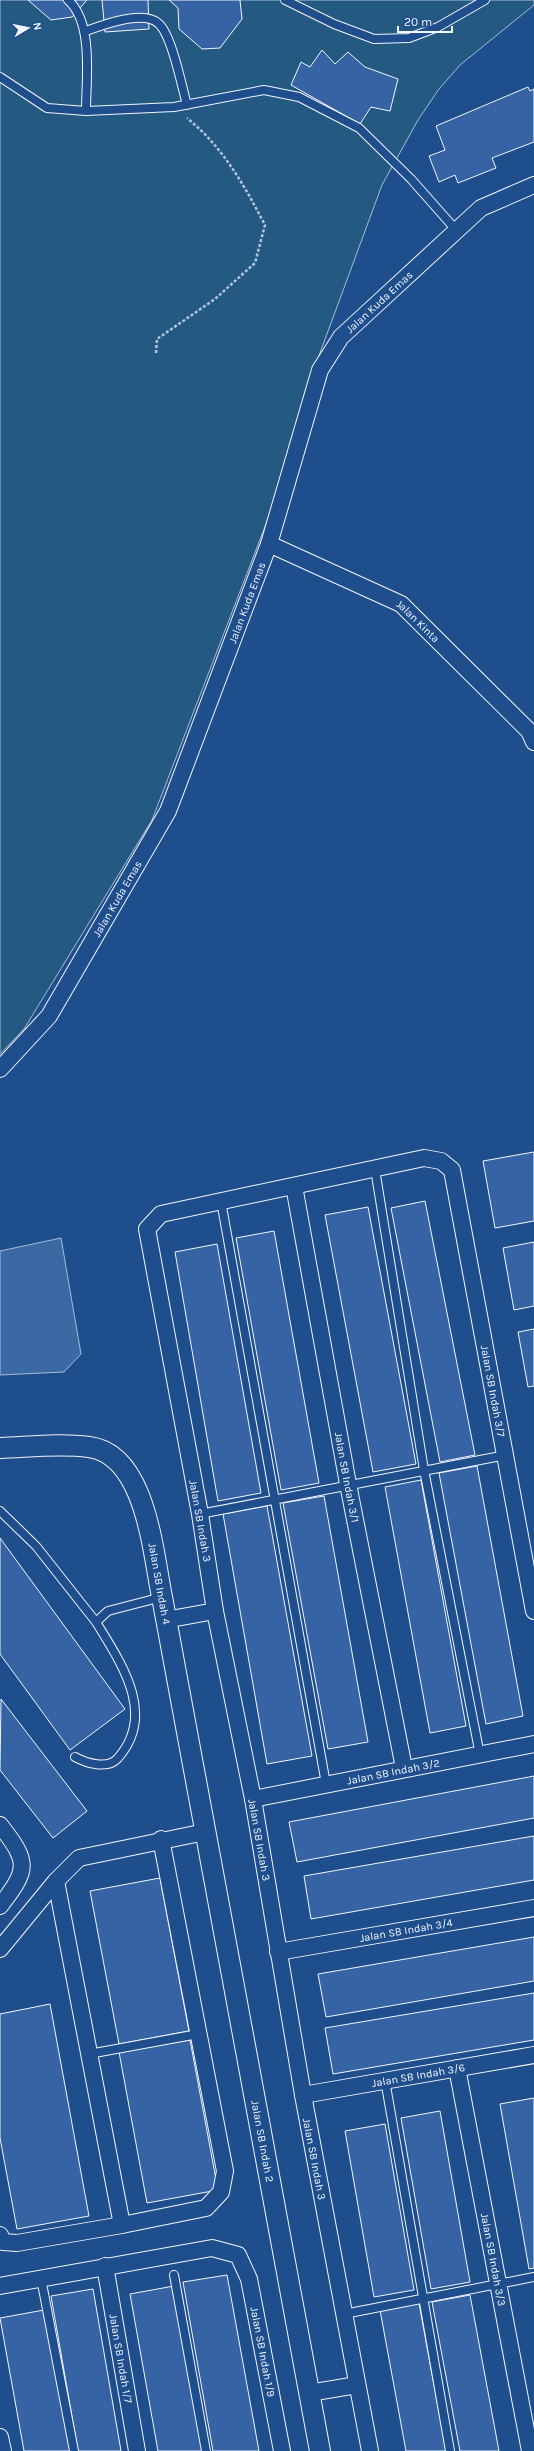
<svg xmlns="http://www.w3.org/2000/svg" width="534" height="2451" viewBox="0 0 534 2451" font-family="Karla,sans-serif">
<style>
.green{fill:#245a82;stroke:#a8bbd7}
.water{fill:#3b69a3;stroke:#a8bbd7}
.building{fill:#3563a3;stroke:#f2f6ff}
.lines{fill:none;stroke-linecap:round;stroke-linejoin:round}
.service-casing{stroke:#f2f6ff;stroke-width:10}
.minor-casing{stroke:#f2f6ff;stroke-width:18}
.tertiary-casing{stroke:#f2f6ff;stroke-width:22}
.path{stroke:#b3c4dc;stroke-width:2.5;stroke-dasharray:3 2;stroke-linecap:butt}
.service{stroke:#1f4e8c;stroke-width:8}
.minor{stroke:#1f4e8c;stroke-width:16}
.tertiary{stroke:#1f4e8c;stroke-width:20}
.labels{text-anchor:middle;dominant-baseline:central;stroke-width:3;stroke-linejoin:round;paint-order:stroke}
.street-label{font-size:11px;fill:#f2f6ff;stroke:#1f4e8c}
</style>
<rect width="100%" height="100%" fill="#1f4e8c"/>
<path class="green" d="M0,0H534V5L460,65L439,89L418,120L382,185L317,361L276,498L152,820L24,1029L0,1054Z"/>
<path class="water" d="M61,1238L81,1354L64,1372L0,1375V1251Z"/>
<path class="building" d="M28,0H87L72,17L51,20Z
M102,0H148L149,29L105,32Z
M169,0H240L242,19L220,48L202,49L179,29L178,8Z
M322,50L335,64L348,52L365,67L398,79L390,111L371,107L360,124L291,85L301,62L310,67Z
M528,87L530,91L534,89V142L492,158L496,168L458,183L455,175L439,182L429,156L445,150L436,126Z
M534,1152V1221L495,1228L483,1161Z
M425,1201L475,1455L440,1462L391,1208Z
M368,1207L416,1464L373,1472L325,1215Z
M274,1231L319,1483L281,1490L236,1238Z
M534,1242V1306L514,1310L503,1248Z
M217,1244L261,1493L218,1501L175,1252Z
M534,1329V1386L528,1387L518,1332Z
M477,1466L523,1716L486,1724L439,1473Z
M421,1480L466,1726L430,1733L385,1487Z
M324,1496L368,1742L328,1749L283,1503Z
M267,1506L312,1756L267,1764L223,1514Z
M0,1538L125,1709L70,1750L0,1654Z
M1,1699L87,1811L53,1838L0,1770Z
M534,1776V1818L297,1862L289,1822Z
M534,1836V1880L311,1919L304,1876Z
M160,1878L189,2031L119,2044L90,1891Z
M534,1937V1981L326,2017L318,1974Z
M534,1993V2040L333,2074L325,2028Z
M50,2004L89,2216L17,2229L0,2138V2014Z
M190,2040L218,2190L147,2203L119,2052Z
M534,2098V2268L529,2269L500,2104Z
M440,2111L470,2282L431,2289L401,2118Z
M385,2124L414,2290L374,2297L345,2131Z
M227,2275L259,2451H213L183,2282Z
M174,2286L204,2451H158L130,2294Z
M93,2289L121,2451H78L51,2296Z
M470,2295L499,2451H460L432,2302Z
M419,2303L446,2451H406L380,2310Z
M44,2310L71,2451H24L0,2318Z"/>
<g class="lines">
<defs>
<path id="service" d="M68,0C94,23 86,80 86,111
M285,0L334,24L374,39L409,38L438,27L485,0
M86,31C102,25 145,9 159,24C172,36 182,87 187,105
M0,77L47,108L86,111L174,107L264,90L299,97L359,128L411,179L457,231
M375,1169L424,1470L480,1755
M221,1201L326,1784
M0,1511L36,1546L96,1622
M200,1514L506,1455
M75,1757C86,1763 108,1770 118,1758C157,1714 121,1663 96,1622L108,1611L162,1597
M89,2054L198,2034
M385,2080L450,2451
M174,2275L206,2451
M41,2278L74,2451
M344,2314L534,2277"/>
<g id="minor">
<path id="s1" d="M269,544L401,604L529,731L534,742"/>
<path id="s2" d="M0,1069L49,1016L168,811L269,544L320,370L341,337L481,208L534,185"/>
<path id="s3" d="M294,1186L348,1484L404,1768"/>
<path d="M165,1620L215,1611"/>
<path id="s4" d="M253,1799L534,1744"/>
<path d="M0,1825C29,1862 29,1869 0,1906"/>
<path d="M56,1881L122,2225"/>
<path d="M0,1949L56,1881L79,1858L205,1832"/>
<path id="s5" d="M278,1952L534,1908"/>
<path id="s6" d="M457,2068L530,2451"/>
<path id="s7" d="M303,2095L534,2055"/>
<path d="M0,2235L3,2242L17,2243L122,2225L206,2208L221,2192L225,2171L161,1839"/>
<path id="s8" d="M105,2266L137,2451"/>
<path id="s9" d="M0,2286L212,2248L238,2255L249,2279L282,2451"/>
<path d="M309,2393L357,2385"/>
<path d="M0,2437L3,2451"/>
<path id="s10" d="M370,2451L303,2095L253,1799L215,1611L200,1514L147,1229L161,1214L424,1158L441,1161L452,1170L534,1611"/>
</g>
<g id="tertiary">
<path id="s11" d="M0,1448C29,1447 60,1443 89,1447C146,1454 153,1553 162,1597L320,2451"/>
</g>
</defs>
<use href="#service" class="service-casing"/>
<use href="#minor" class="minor-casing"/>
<use href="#tertiary" class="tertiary-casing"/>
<path class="path" d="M156,353L157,339L215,299L255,263L265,225C244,185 223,147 187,118"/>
<use href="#service" class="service"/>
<use href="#minor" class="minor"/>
<use href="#tertiary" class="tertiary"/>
</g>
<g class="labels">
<g class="street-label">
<text stroke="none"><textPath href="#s2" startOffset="867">Jalan Kuda Emas</textPath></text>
<text stroke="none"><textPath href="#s2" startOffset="532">Jalan Kuda Emas</textPath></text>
<text stroke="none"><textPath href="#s1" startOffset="169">Jalan Kinta</textPath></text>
<text stroke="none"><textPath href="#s2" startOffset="208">Jalan Kuda Emas</textPath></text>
<text stroke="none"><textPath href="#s10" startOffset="1788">Jalan SB Indah 3/7</textPath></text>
<text stroke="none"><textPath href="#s3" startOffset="296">Jalan SB Indah 3/1</textPath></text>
<text transform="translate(200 1521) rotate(80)">Jalan SB Indah 3</text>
<text stroke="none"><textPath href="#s11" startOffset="253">Jalan SB Indah 4</textPath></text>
<text stroke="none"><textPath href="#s4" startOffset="143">Jalan SB Indah 3/2</textPath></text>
<text transform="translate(259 1840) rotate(80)">Jalan SB Indah 3</text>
<text stroke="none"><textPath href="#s5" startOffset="130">Jalan SB Indah 3/4</textPath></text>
<text stroke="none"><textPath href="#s7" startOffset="117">Jalan SB Indah 3/6</textPath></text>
<text stroke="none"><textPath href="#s11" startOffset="820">Jalan SB Indah 2</textPath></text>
<text transform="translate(314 2159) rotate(79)">Jalan SB Indah 3</text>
<text stroke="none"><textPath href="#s6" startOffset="195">Jalan SB Indah 3/3</textPath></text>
<text stroke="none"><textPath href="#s9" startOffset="343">Jalan SB Indah 1/9</textPath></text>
<text stroke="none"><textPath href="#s8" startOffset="94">Jalan SB Indah 1/7</textPath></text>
</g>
</g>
<g transform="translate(28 28) rotate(80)" stroke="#1f4e8c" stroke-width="3" paint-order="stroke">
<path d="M0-3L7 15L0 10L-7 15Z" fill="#f2f6ff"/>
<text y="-6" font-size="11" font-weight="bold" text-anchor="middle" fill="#f2f6ff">N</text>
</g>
<path d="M398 26v6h54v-6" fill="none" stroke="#f2f6ff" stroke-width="2"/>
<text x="404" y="26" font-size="12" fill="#f2f6ff" stroke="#1f4e8c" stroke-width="3" paint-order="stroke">20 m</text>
</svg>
